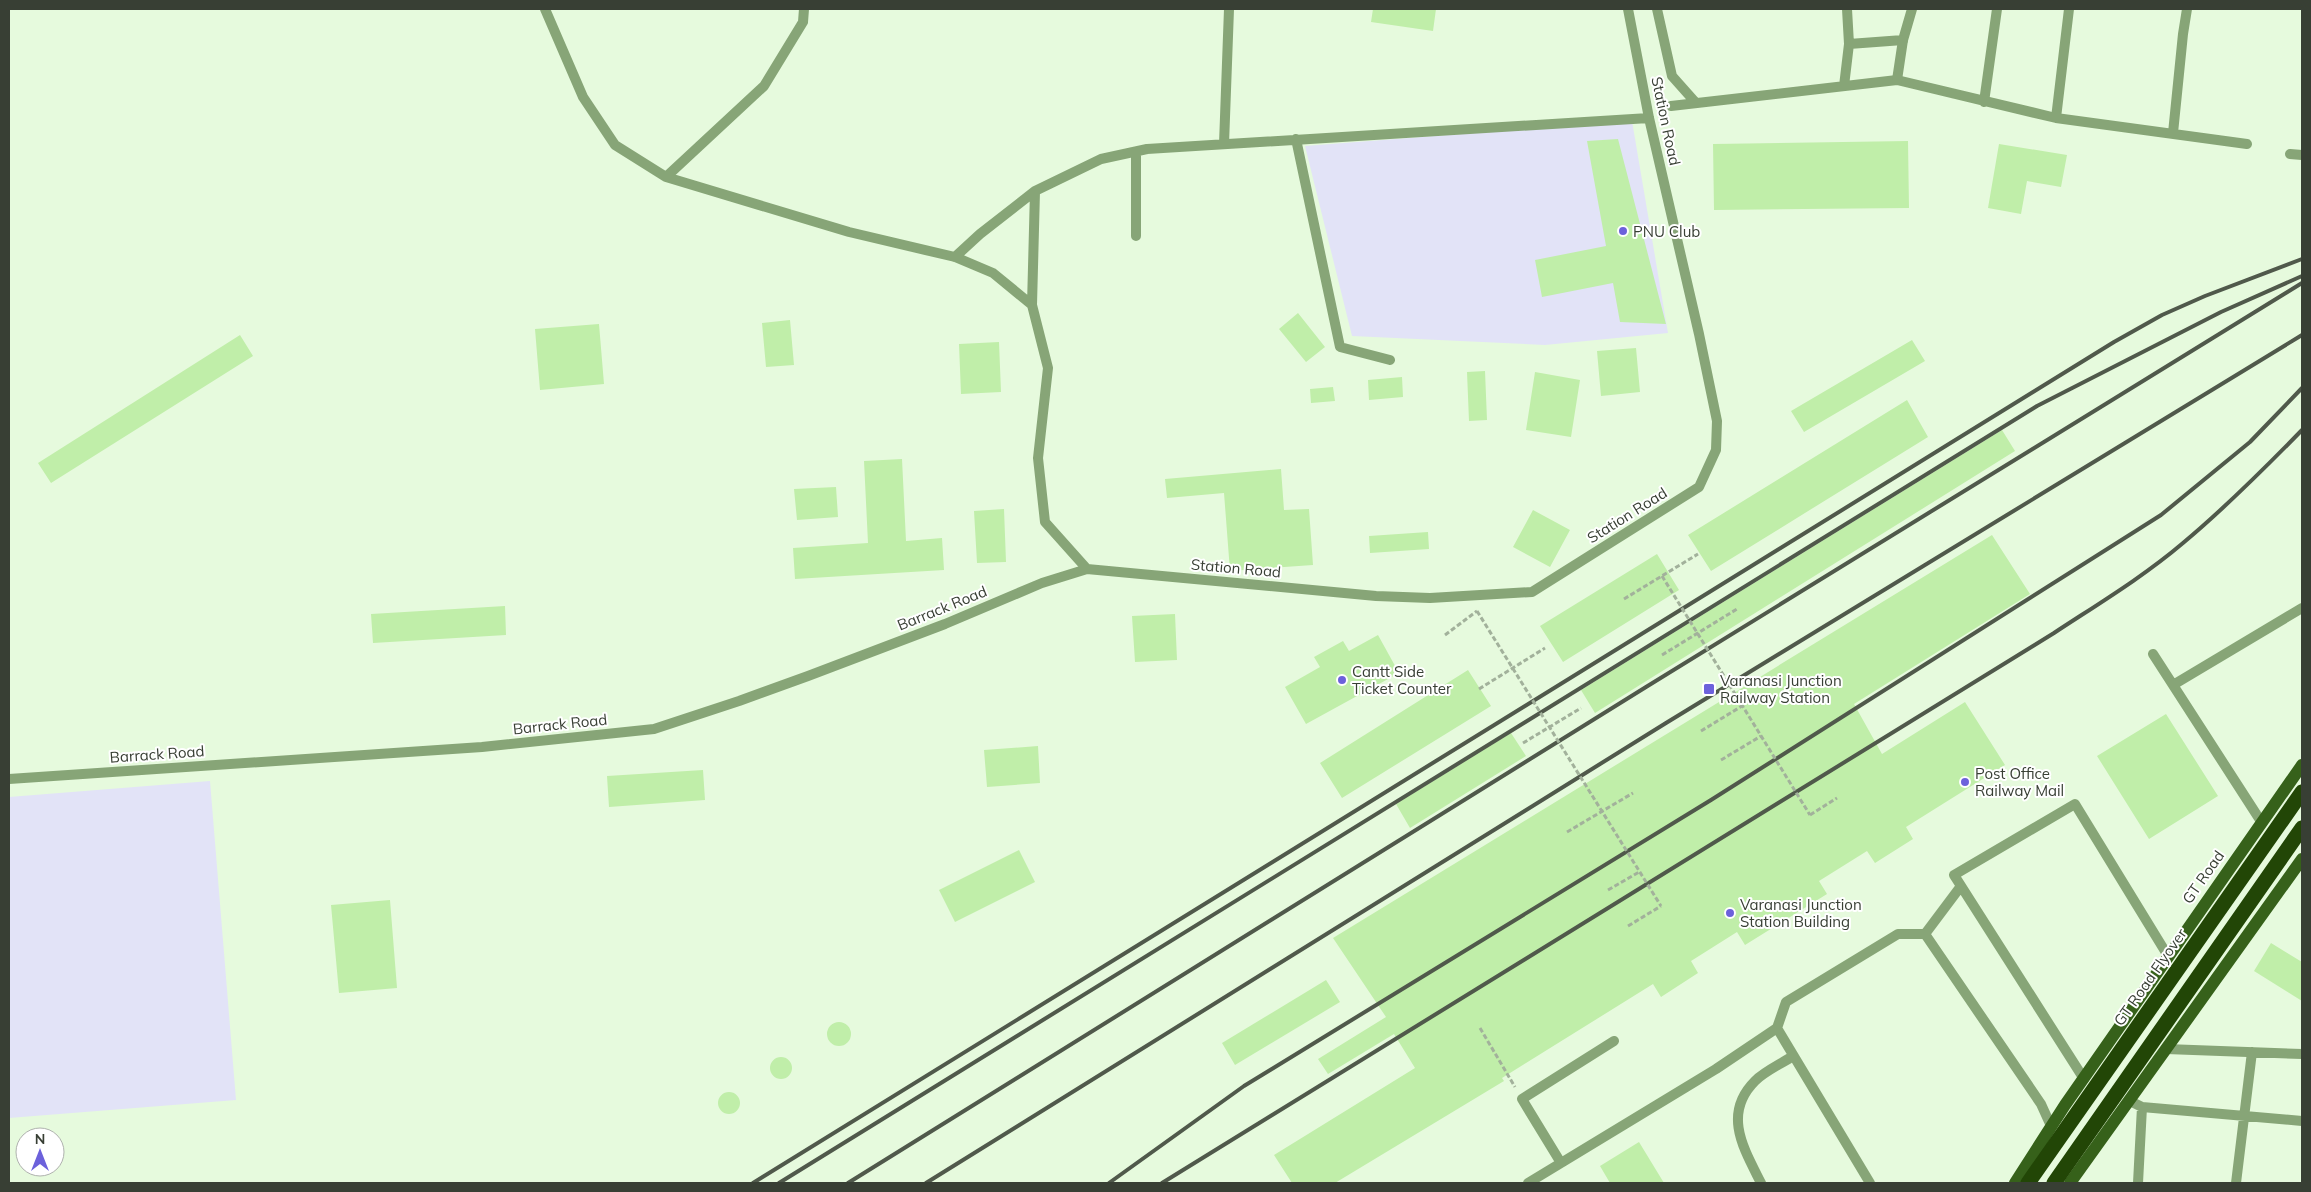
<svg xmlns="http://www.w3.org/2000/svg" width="2311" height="1192" viewBox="0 0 2311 1192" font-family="Mulish,sans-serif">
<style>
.green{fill:#e2e3f7}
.building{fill:#c0eea9}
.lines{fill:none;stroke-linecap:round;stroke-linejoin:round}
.path{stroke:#a2b19b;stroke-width:3;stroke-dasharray:5 2.5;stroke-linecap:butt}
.lane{stroke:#87a577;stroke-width:10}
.street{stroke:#87a577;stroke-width:10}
.primary{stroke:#36611a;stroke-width:12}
.highway{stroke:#224606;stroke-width:15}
.rail{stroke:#50594b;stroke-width:4}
.path-bridge{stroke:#a2b19b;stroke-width:3;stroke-dasharray:5 2.5;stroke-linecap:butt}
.poi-dot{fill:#6c61db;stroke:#fff;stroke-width:2}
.labels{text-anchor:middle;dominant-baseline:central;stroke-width:4;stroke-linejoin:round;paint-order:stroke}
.street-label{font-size:15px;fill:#383f34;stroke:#fff}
.poi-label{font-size:15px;fill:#383f34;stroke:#fff;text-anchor:start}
</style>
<rect width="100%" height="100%" fill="#e6fadd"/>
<path class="green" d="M1632,121L1668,333L1545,345L1352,336L1305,146Z
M210,781L236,1100L9,1118V797Z"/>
<path class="building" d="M1373,9H1436L1433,31L1371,22Z
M1618,139L1666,324L1620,322L1613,283L1542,297L1535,260L1606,246L1587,141Z
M1908,141L1909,208L1714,210L1713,144Z
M1999,144L2067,155L2061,187L2027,181L2021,214L1988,208Z
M1298,313L1325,347L1306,362L1279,329Z
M790,320L794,365L766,367L762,323Z
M599,324L604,384L540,390L535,329Z
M240,335L253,356L51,483L38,463Z
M1912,340L1925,361L1804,432L1791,411Z
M999,342L1001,392L961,394L959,344Z
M1636,348L1640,392L1601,396L1597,351Z
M1485,371L1487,420L1469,421L1467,372Z
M1535,372L1580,380L1571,437L1526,430Z
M1402,377L1403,397L1369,400L1368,380Z
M1333,387L1335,401L1311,403L1310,389Z
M1907,400L1928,437L1711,571L1688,535Z
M2002,430L2015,451L1595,713L1581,690Z
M902,459L906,541L942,538L944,570L795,579L793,548L868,543L864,461Z
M1281,469L1284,510L1309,509L1313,565L1230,571L1224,493L1167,498L1165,479Z
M836,487L838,517L797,520L794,489Z
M1004,509L1006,562L977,563L974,511Z
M1533,510L1570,530L1550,567L1513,547Z
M1428,532L1429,549L1370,553L1369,536Z
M1992,535L2030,594L1854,704L1882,754L1965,702L2005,765L1906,827L1913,839L1875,863L1867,851L1819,881L1827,894L1745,945L1737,932L1691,961L1698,973L1661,997L1653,984L1502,1078L1504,1081L1335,1183H1292L1274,1155L1415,1068L1394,1034L1328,1074L1318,1059L1386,1017L1333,938Z
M1657,554L1679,590L1563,662L1540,626Z
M505,606L506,635L373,643L371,614Z
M1175,614L1177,660L1135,662L1132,616Z
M1378,635L1399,673L1306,724L1285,687L1320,667L1314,657L1343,641L1349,651Z
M1468,670L1491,706L1342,798L1320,763Z
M2166,714L2218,796L2149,839L2097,756Z
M1511,733L1526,756L1410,828L1396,804Z
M1038,746L1040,783L987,787L984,750Z
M703,770L705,800L609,807L607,776Z
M1019,850L1035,882L955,922L939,890Z
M390,900L397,988L339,993L331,905Z
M2271,943L2302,962V1001L2254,971Z
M1326,980L1340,1002L1235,1065L1222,1043Z
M827 1034a12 12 0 1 1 24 0a12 12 0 1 1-24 0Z
M770 1068a11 11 0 1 1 22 0a11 11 0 1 1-22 0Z
M718 1103a11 11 0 1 1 22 0a11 11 0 1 1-22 0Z
M1639,1142L1664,1183H1610L1600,1166Z"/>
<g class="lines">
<path class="path" d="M1624,599L1698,554
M1445,635L1477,611
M1662,655L1737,609
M1479,689L1545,648
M1701,731L1742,706
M1523,743L1581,708
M1721,760L1761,736
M1810,815L1837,798
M1567,832L1633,793
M1608,890L1639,872
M1628,926L1661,906
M1480,1028L1515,1087"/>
<path class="lane" d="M1657,9L1672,76L1696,103
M1849,44L1903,40L1912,9
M1844,86L1849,44L1847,9
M1984,102L1997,9
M1671,106L1897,80L2056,118L2247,144
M2056,118L2069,9
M2173,133L2183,34L2187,9
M1925,934L1961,886
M2084,1079L1954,875L2075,804L2168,956
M1561,1163L1522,1099L1614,1041
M1528,1183L1716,1069L1777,1028
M1761,1183C1744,1149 1722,1114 1755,1081C1765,1071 1781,1064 1793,1056
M1870,1183L1777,1028L1786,1002L1898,934H1925L2041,1104L2051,1126"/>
<path class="street" d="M545,9L583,97L615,145L666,177
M804,9L803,22L764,86L666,177L849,232L955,257L993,273L1032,305L1048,368L1038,458L1045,522L1087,569
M1897,80L1903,40
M1296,139L1340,347L1390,360
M1224,144L1229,9
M1136,152V236
M2290,154L2302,155
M955,257L980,234L1035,191L1101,159L1147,149L1649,118
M1032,305L1035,191
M2153,654L2262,823
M2173,685L2302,608
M9,779L482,747L654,729L739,701L808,676L945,624L1042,583L1087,569L1376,596L1430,598L1532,592L1699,487L1716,450L1717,421L1699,334L1649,118L1628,9
M2166,1049L2302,1054
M2130,1101L2142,1107L2302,1121
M2138,1183L2142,1107
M2236,1183L2252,1052"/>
<path class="primary" d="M2015,1183L2065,1105L2302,765
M2070,1183L2302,859"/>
<path class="highway" d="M2028,1183L2302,792
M2054,1183L2302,828"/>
<path class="rail" d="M753,1183L2114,342L2162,315L2205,296L2302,259
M779,1183L2037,406L2221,312L2302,276
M848,1183L1646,687L2302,283
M926,1183L1666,723L2302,335
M1109,1183L1244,1086L1711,800L2161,515L2250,442L2302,388
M1162,1183L2054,633C2098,604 2143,577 2183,543C2225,508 2264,469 2302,430"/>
<path class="path-bridge" d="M1662,576L1810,815
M1477,611L1661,906"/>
</g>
<g class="poi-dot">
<circle cx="1623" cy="231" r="5"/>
<circle cx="1342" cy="680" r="5"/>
<rect x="1703" y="683" width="12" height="12" rx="2.5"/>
<circle cx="1965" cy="782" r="5"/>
<circle cx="1730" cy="913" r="5"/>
</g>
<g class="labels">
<g class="street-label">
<text transform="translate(1666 121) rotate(78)">Station Road</text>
<text transform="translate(1627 515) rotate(-32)">Station Road</text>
<text transform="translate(1236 568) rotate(5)">Station Road</text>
<text transform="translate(942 608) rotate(-22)">Barrack Road</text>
<text transform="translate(560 724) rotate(-6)">Barrack Road</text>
<text transform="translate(157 754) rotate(-4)">Barrack Road</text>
<text transform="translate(2203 877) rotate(-55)">GT Road</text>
<text transform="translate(2150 977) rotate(-55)">GT Road Flyover</text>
</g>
<g class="poi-label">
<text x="1633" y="231">PNU Club</text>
<text x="1352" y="671">Cantt Side<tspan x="1352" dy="17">Ticket Counter</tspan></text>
<text x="1720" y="680">Varanasi Junction<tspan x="1720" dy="17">Railway Station</tspan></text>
<text x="1975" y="773">Post Office<tspan x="1975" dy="17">Railway Mail</tspan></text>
<text x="1740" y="904">Varanasi Junction<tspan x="1740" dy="17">Station Building</tspan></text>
</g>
</g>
<rect width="2311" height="1192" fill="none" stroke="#383f34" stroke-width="20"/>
<g transform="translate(40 1152)"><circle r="24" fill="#ffffff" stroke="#afb2ae"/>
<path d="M0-4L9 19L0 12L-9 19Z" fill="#6c61db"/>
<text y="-8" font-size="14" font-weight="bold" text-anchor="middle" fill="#383f34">N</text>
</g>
</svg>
